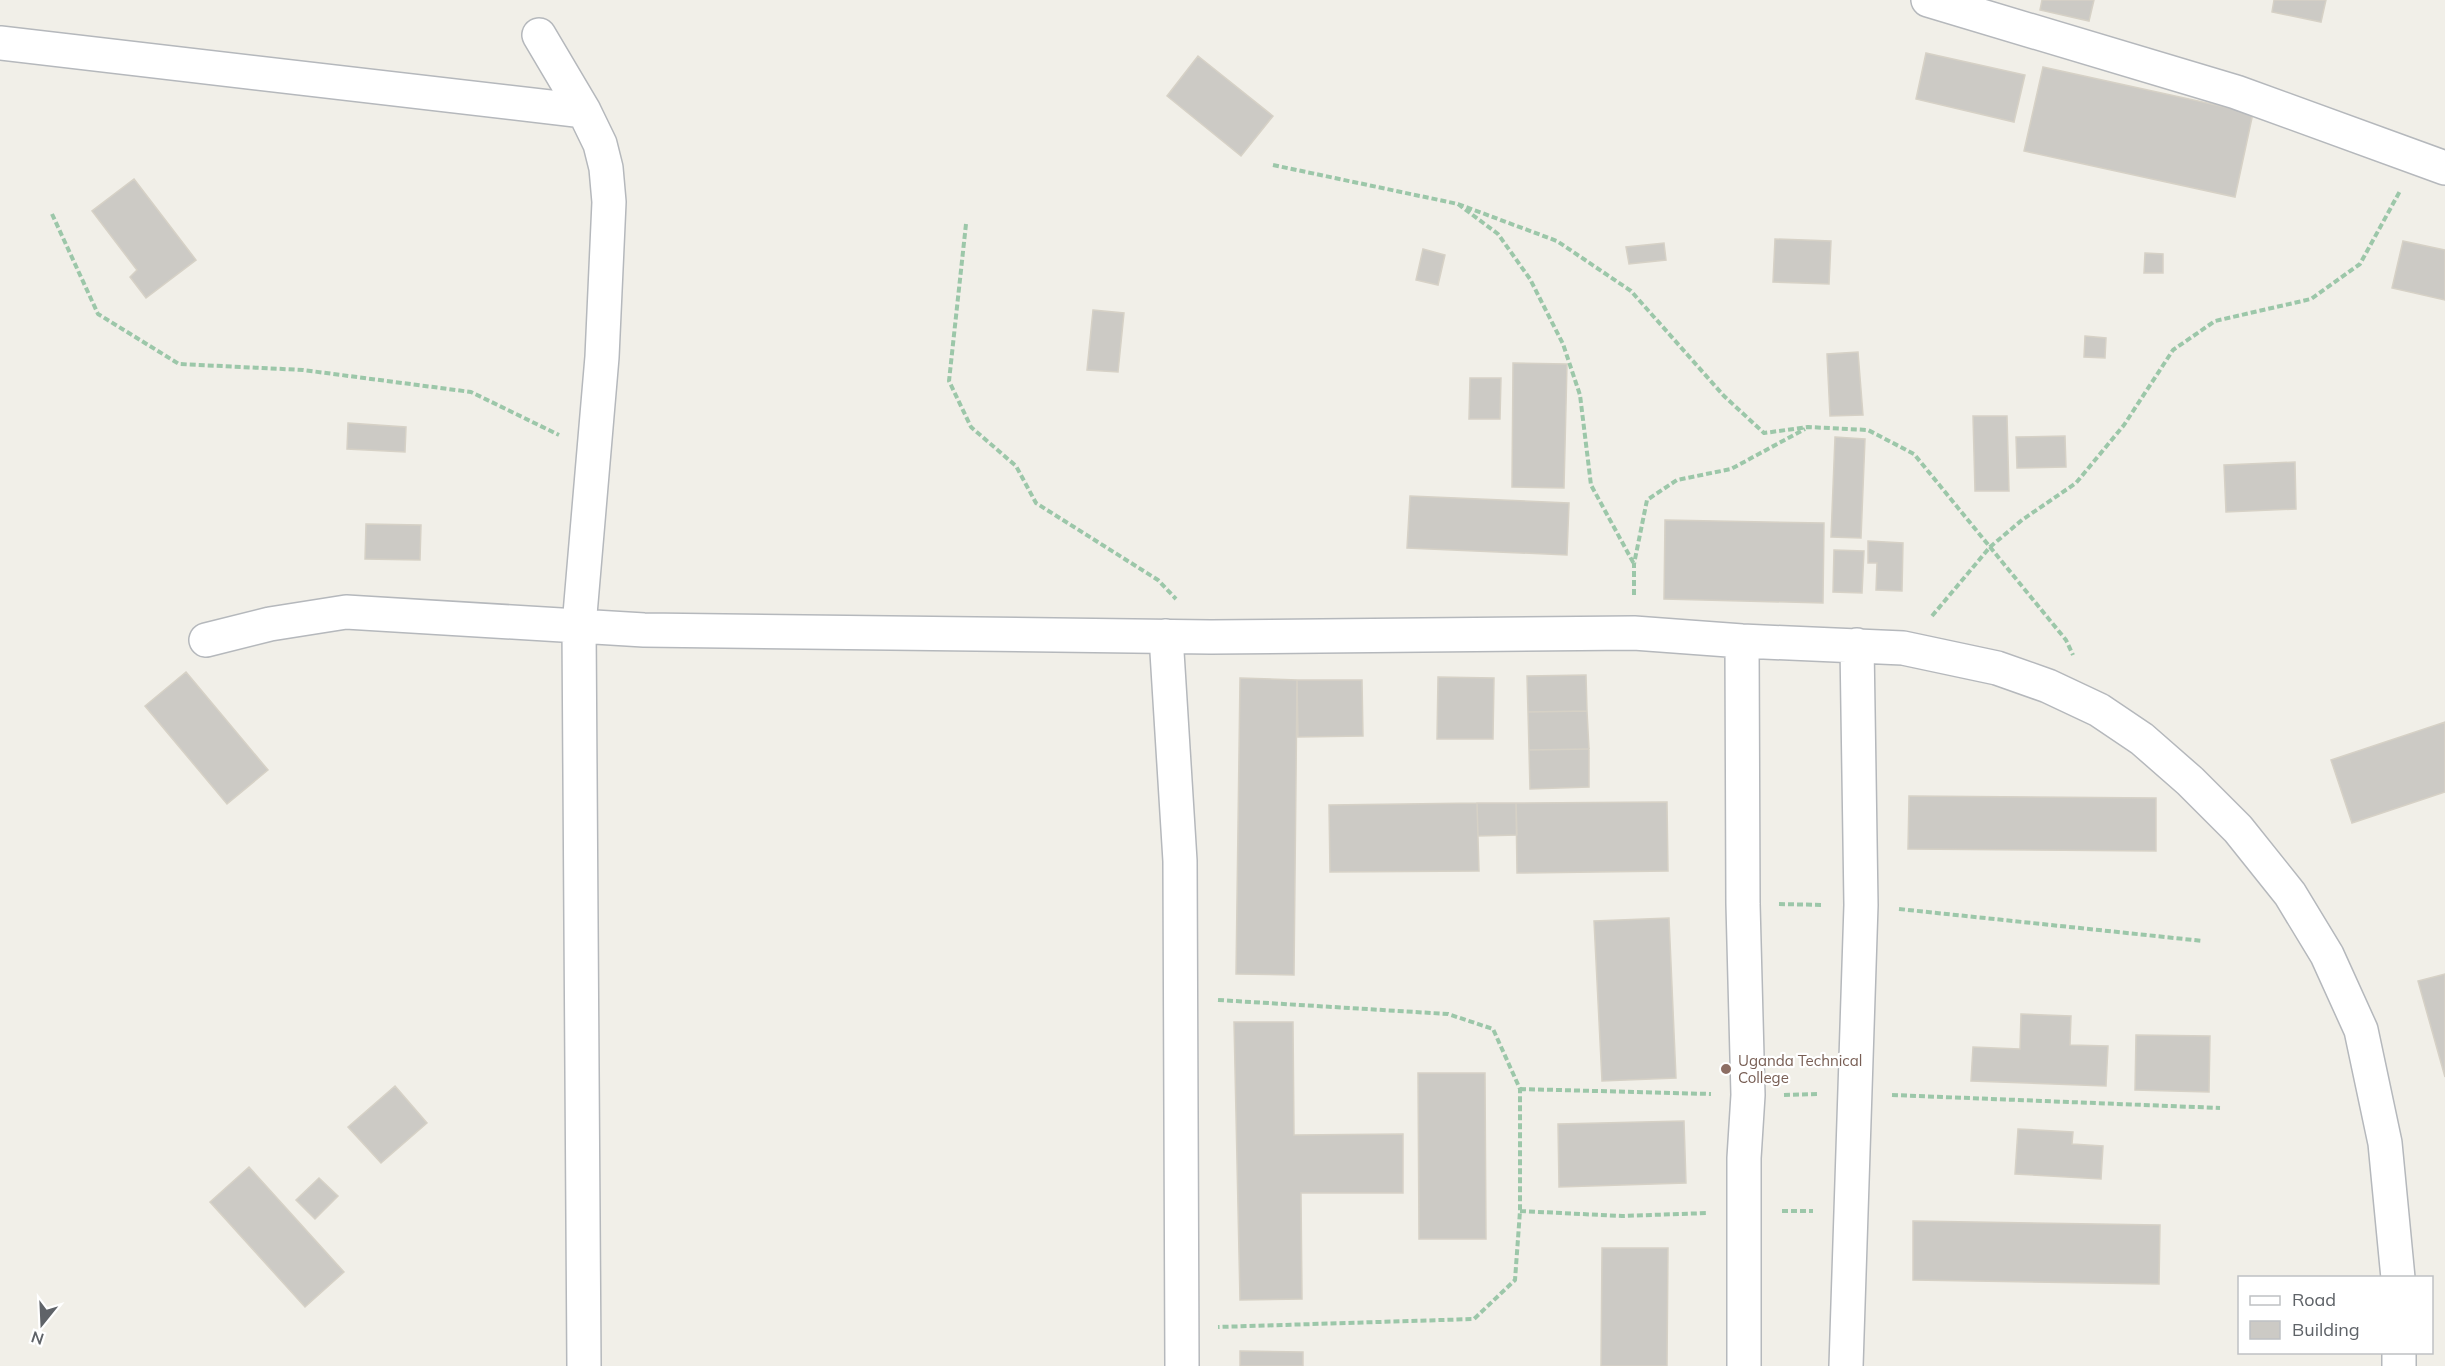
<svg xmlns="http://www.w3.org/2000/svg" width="2445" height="1366" viewBox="0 0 2445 1366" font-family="Mulish,sans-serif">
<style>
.building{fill:#cccac5;stroke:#d6d1c6;stroke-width:1.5}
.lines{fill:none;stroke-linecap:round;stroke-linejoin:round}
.minor-casing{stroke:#b5b8bc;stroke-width:36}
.path{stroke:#9cc7a9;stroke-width:4;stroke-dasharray:6 3;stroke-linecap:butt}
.minor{stroke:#fff;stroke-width:33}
.education-dot{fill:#8d6e63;stroke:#fff;stroke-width:2}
.labels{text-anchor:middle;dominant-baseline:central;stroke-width:4.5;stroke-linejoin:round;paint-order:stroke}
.education-label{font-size:15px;fill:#785e54;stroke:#fff;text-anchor:start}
</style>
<rect width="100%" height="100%" fill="#f1efe8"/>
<path class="building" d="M2042,0H2094L2089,21L2040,10Z
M2274,0H2326L2321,22L2272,12Z
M1926,53L2025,75L2014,122L1916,99Z
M1198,56L1273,116L1241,156L1167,96Z
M2043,67L2253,113L2235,197L2024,151Z
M134,179L196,260L146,298L130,277L137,270L92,211Z
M1775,239L1831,241L1829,284L1773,282Z
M2403,241L2445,250V300L2392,288Z
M1664,243L1666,260L1629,264L1626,247Z
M1423,249L1445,255L1438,285L1416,280Z
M2145,253L2163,254V273H2144Z
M1093,310L1124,313L1118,372L1087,370Z
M2085,336L2106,338L2105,358L2084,357Z
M1858,352L1863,415L1830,416L1827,354Z
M1513,363L1567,364L1564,488L1512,487Z
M1470,378H1501L1500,419H1469Z
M1973,416H2007L2009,491H1975Z
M348,423L406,427L405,452L347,449Z
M2065,436L2066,467L2017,468L2016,437Z
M1835,437L1865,439L1861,538L1831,537Z
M2295,462L2296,509L2226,512L2224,465Z
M1410,496L1569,503L1567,555L1407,548Z
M1665,520L1824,523L1823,603L1664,599Z
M366,524L421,525L420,560L365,559Z
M1868,541L1903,543L1902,591L1876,590L1877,563H1868Z
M1834,550L1864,551L1862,593L1833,592Z
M186,672L268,770L227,804L145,706Z
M1586,675L1587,711L1528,712L1527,676Z
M1438,677L1494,678L1493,739H1437Z
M1240,678L1297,680L1294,975L1236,974Z
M1297,680H1362L1363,736L1298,737Z
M1587,711L1589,749L1529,750L1528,712Z
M2445,722V792L2352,823L2331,760Z
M1589,749V787L1530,789L1529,750Z
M1909,796L2156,798V851L1908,849Z
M1667,802L1668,871L1517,873L1516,803Z
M1477,803H1516L1517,835L1478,836Z
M1477,803L1479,871L1330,872L1329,805Z
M1669,918L1676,1078L1602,1081L1594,921Z
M2445,974V1077L2418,981Z
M2021,1014L2071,1016L2070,1045L2108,1046L2106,1086L1971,1081L1973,1047L2020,1049Z
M1234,1022H1293L1294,1135L1403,1134V1193H1301L1302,1299L1240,1300Z
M2136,1035L2210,1036L2209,1092L2135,1090Z
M1418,1073H1485L1486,1239H1419Z
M395,1086L427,1123L381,1163L348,1127Z
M1684,1121L1686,1183L1559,1187L1558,1124Z
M2018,1129L2073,1132L2072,1144L2103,1146L2101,1179L2015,1174Z
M249,1167L344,1272L305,1307L210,1202Z
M319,1178L338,1196L315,1219L296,1200Z
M1913,1221L2160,1225L2159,1284L1913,1280Z
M1602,1248H1668L1667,1366H1601Z
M1240,1351L1303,1352V1366H1240Z"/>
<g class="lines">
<defs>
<path id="minor" d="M1928,0L2236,92L2445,168
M539,35L584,111L600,144L606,168L609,202L602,357L579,626L584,1366
M0,43L584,111
M1166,636L1180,861L1182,1366
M206,640L270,624L346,612L644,630L1211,637L1634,633L1742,641L1903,648L1997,668L2048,686L2099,710L2142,739L2190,781L2238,829L2290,894L2327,955L2361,1030L2385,1143L2398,1278
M1742,641L1743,904L1748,1095L1744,1158V1366
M2399,1352V1366
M1846,1366L1861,905L1857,645"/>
</defs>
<use href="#minor" class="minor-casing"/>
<path class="path" d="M1273,165L1458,204L1498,234L1530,279L1563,344L1580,395L1591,485L1634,564
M1458,204L1557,241L1631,291L1724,396L1764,433L1808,427L1868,430L1914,454L2066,640L2073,655
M52,214L98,314L179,364L303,370L471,392L559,435
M966,224L949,381L971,427L1016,466L1036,503L1158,580L1176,599
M1634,595V564L1647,500L1677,480L1731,469L1805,429
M1932,616L1990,547L2022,520L2076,483L2124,425L2173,350L2215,321L2311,299L2360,264L2400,191
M1779,904L1823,905
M1899,909L2203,941
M1218,1000L1448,1014L1493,1029L1520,1089V1211L1515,1280L1474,1319L1218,1327
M1520,1089L1711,1094
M1784,1095L1819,1094
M1892,1095L2220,1108
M1520,1211L1622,1216L1708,1213
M1782,1211H1813"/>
<use href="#minor" class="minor"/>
</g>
<circle class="education-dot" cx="1726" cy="1069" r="6"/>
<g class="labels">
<g class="education-label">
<text x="1738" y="1060">Uganda Technical<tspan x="1738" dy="17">College</tspan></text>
</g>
</g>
<rect x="2238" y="1276" width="195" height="78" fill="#ffffff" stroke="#bfc1c3" stroke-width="1.5"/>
<rect x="2250" y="1296" width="30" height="9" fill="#ffffff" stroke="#bfc1c3" stroke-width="1.5"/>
<text x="2292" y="1306" font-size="18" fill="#5f6368">Road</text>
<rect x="2250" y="1321" width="30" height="18" fill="#cccac5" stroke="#bfc1c3" stroke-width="1.5"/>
<text x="2292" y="1336" font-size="18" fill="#5f6368">Building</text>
<g transform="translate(42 1324) rotate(198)" stroke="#ffffff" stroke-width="4.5" paint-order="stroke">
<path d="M0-4.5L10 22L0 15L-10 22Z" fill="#5f6368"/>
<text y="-9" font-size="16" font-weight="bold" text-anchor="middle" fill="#5f6368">N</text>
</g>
</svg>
